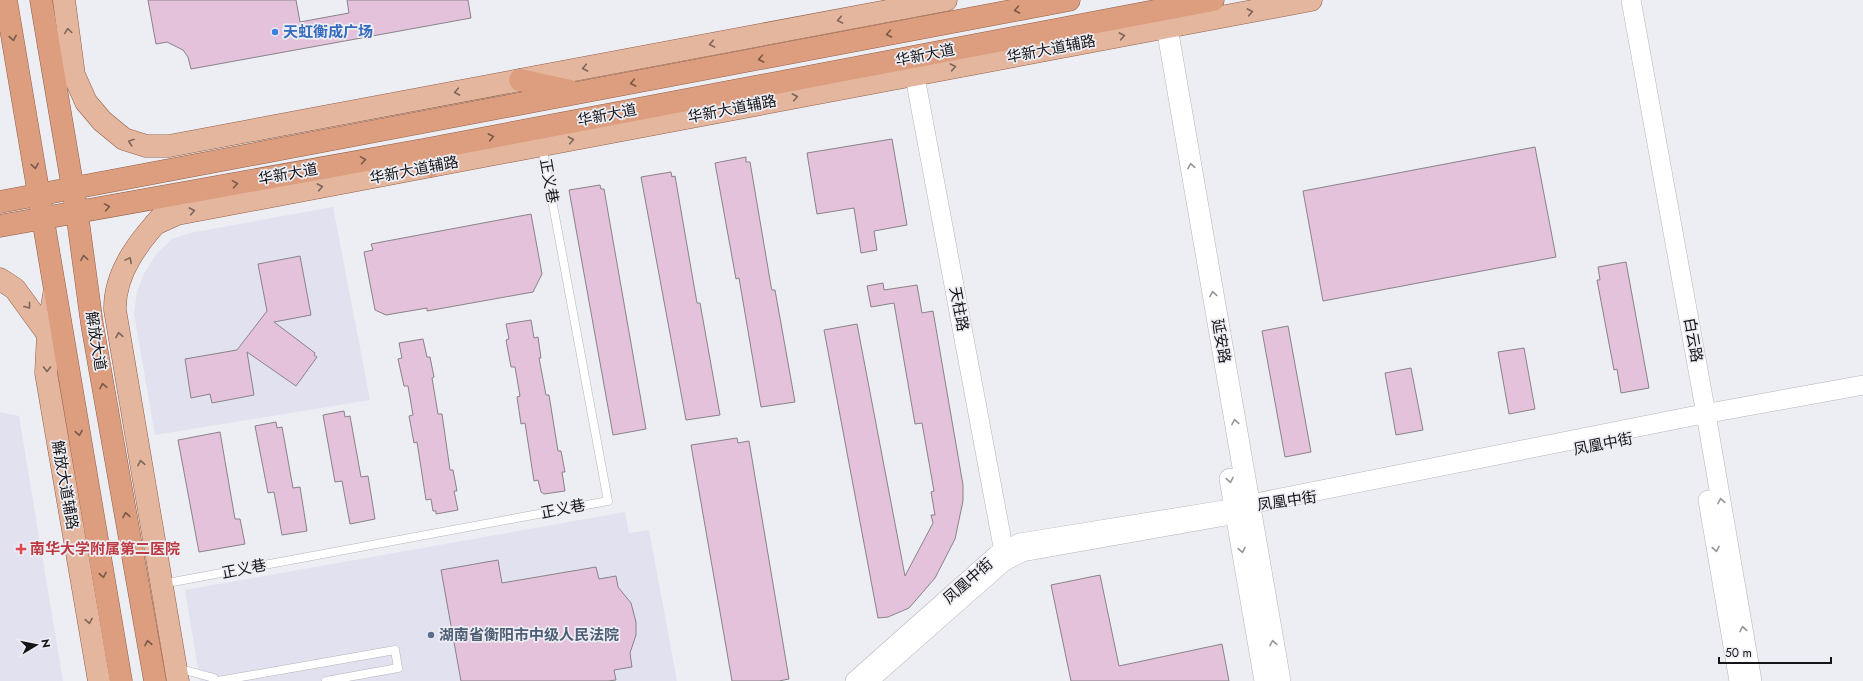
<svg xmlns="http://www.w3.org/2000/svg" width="1863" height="681" viewBox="0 0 1863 681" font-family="Jost,'Noto Sans SC',sans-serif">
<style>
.built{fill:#e1e1f0}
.building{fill:#e4c2db;stroke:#898388}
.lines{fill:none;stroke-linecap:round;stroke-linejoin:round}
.service-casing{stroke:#b4b4bb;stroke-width:9}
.tertiary-casing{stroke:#b4b4bb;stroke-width:20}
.secondary-casing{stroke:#b4b4bb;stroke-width:22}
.primary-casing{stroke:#905e46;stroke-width:23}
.trunk-casing{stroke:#905e46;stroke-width:23}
.service{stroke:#fff;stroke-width:8}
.tertiary{stroke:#fff;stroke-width:19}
.secondary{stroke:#fff;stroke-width:21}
.primary{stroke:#e5b69e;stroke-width:22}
.trunk{stroke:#dc9e7e;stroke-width:22}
.oneway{stroke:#785a4b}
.oneway2{stroke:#7d665b}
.oneway3{stroke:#969697}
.shop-dot{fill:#3f7fe0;stroke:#ededf4;stroke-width:1.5}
.health-dot{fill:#e0444e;stroke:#ededf4;stroke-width:1.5}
.service-dot{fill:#5c6f8a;stroke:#ededf4;stroke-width:1.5}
.labels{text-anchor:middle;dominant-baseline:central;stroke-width:3.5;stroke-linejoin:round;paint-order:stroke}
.shop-label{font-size:15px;font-weight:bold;fill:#366cbe;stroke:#ededf4;text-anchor:start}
.street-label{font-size:15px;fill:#151518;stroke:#ededf4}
.health-label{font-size:15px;font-weight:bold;fill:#be3a42;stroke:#ededf4;text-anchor:start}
.service-label{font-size:15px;font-weight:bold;fill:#4e5e75;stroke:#ededf4;text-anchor:start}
</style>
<rect width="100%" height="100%" fill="#ededf4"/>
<path class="built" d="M333,207L370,400L155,435L134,314L137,292L145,272L156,254L172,239L190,233Z
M0,412L19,416L63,681H0Z
M625,512L629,533L649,530L677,681H200L185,590Z"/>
<path class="building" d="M148,0H296L300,22L349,13L347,0H468L471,18L191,69L188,57L183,50L167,42L156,44Z
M892,139L907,225L874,231L877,250L861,253L854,208L817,214L807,153Z
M1535,147L1556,257L1323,301L1303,191Z
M746,157V162H750L771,286L772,290H775L795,402L761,407L739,278L736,279L715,163Z
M671,172L672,177L675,176L697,303H700L720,415L686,420L641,177Z
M600,185L601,189H604L646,429L613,435L569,190Z
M531,214L542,274L533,292L427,311V308L386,315L375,310L364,252L373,250L371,244Z
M300,256L311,315L274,322L315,353L314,355L317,357L296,386L247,352L254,395L212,403L210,394L191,398L185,359L237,350L267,311L258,264Z
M1626,262L1649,388L1621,393L1617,369L1614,370L1597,280H1600L1598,267Z
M883,283L884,290L917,285L922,313L933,311L963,485V501L955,539L935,578L909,608L888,617L878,618L824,330L857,324L905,576L933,523L931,515H935L931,492L934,491L922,423L915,424L894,303L871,307L867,286Z
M531,320L534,338L538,337L541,358H539L546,395H549L558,451H561L565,472H562L565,491L544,494L541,492L538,480L534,481L525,423L521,424L517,397L520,396L515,367H511L506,340L509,339L506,324Z
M1288,326L1311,452L1285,457L1262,331Z
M423,339L427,357H430L434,377L432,378L438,414H442L450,470H453L457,491H454L458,510L436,514V511H433L431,499L426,500L417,442L414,443L409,416L413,415L408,386H404L398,359L402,358L399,343Z
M1524,348L1535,409L1509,414L1498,352Z
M1411,368L1423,430L1396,435L1385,373Z
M344,411L345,417L350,416L361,477L368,476L375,519L350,524L342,481L335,482L323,415Z
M276,422L277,428L282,427L293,488L300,487L307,531L282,535L274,492L268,493L255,426Z
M220,432L235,519H240L245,544L199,552L178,440Z
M737,438L738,443L749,441L789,679L779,681H732L691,445Z
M498,560L502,583L596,567L599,579L616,576L618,587L631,603L636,622V635L630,653L632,667L614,670L616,680L608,681H461L441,570Z
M1100,575L1119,666L1222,644L1229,681H1071L1051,585Z"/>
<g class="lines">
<defs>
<path id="service" d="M162,584L608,501L542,146
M177,668L214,678L215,681
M218,681L395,650L398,668L326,681"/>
<path id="tertiary" d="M1631,0L1706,414L1752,681
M912,61L1004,552L1008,559
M1708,500L1739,681
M1250,508L1256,503L1693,416L1863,385
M855,681L997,555L1020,543L1230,509L1236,511L1231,515L1022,552L1003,562L868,681"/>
<path id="secondary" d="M1164,10L1280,681
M1230,479L1265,681"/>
<path id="primary" d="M64,0L74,75L73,78
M49,46L74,75L86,102L102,121L124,139L146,146H169L946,0
M165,213C140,240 114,272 115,310L178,681
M155,224L177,214L1311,0
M0,279L15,289L52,340
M54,294L48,332L46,373L99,681"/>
<path id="trunk" d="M6,0L121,681
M41,0L77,213L92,324L155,681
M520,80L570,91
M428,149L430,166
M0,202L1069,0
M0,226L428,149L1213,0"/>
</defs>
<use href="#service" class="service-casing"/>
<use href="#tertiary" class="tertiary-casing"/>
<use href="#secondary" class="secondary-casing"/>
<use href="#primary" class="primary-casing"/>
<use href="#trunk" class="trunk-casing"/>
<use href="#service" class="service"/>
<use href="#tertiary" class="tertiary"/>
<use href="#secondary" class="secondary"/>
<use href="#primary" class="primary"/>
<use href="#trunk" class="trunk"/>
</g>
<defs><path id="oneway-chevron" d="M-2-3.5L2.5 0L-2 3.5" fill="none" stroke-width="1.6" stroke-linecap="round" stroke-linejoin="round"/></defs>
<g class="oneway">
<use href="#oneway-chevron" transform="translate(1017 10) rotate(169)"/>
<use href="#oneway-chevron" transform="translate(889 34) rotate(169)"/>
<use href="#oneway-chevron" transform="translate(13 38) rotate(80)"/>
<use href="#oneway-chevron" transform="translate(761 59) rotate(169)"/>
<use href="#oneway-chevron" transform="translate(633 83) rotate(169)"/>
<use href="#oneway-chevron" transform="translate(491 137) rotate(-11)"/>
<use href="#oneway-chevron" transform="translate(363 160) rotate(-10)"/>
<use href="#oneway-chevron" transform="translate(35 166) rotate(80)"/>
<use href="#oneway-chevron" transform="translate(235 184) rotate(-10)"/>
<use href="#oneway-chevron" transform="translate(107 207) rotate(-10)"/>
<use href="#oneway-chevron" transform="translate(84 258) rotate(-98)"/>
<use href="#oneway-chevron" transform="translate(103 386) rotate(-100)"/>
<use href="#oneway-chevron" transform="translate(79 433) rotate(80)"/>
<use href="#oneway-chevron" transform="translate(126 515) rotate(-100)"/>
<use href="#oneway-chevron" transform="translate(103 575) rotate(80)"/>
<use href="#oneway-chevron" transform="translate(148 643) rotate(-100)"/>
</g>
<g class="oneway2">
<use href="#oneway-chevron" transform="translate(1250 12) rotate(-11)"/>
<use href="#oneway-chevron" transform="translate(840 20) rotate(169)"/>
<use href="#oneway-chevron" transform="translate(68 31) rotate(-98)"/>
<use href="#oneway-chevron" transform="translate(1122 36) rotate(-11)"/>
<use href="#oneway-chevron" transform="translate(712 44) rotate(169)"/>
<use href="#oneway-chevron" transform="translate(953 67) rotate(-11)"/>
<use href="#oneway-chevron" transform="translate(585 68) rotate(169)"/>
<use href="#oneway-chevron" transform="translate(457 92) rotate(169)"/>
<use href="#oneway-chevron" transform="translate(795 97) rotate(-11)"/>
<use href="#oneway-chevron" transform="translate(571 140) rotate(-11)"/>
<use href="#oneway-chevron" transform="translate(131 142) rotate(-162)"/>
<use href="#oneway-chevron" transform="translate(320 187) rotate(-11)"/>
<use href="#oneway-chevron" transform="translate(192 211) rotate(-11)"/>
<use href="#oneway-chevron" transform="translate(129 260) rotate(-62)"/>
<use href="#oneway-chevron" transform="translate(28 306) rotate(52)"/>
<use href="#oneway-chevron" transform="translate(119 335) rotate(-100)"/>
<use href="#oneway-chevron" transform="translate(47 369) rotate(90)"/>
<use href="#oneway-chevron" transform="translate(141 463) rotate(-100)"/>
<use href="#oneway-chevron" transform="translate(89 621) rotate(80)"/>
</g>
<g class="oneway3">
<use href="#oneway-chevron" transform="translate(1191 166) rotate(-100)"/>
<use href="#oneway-chevron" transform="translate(1213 294) rotate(-100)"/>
<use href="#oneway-chevron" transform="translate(1235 422) rotate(-100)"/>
<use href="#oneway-chevron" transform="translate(1230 480) rotate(80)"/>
<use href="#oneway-chevron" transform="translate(1721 501) rotate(-100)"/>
<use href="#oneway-chevron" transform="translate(1716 549) rotate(80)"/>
<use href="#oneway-chevron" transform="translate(1242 550) rotate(80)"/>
<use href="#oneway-chevron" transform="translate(1743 629) rotate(-100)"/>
<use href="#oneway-chevron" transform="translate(1273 643) rotate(-100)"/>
</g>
<circle class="shop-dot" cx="275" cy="32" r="4"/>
<path class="health-dot" d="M19 543h4v4h4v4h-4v4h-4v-4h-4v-4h4z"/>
<circle class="service-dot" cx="431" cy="635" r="4"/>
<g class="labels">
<g class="shop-label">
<text x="283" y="32">天虹衡成广场</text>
</g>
<g class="street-label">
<text transform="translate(1051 49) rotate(-11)">华新大道辅路</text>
<text transform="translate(925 55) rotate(-11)">华新大道</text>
<text transform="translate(732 109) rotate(-11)">华新大道辅路</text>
<text transform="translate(607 115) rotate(-11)">华新大道</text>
<text transform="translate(414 170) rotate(-11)">华新大道辅路</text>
<text transform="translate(288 174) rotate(-10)">华新大道</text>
<text transform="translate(549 181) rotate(80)">正义巷</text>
<text transform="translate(959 309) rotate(79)">天柱路</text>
<text transform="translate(1693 340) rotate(80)">白云路</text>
<text transform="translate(96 341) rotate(81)">解放大道</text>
<text transform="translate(1221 341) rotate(80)">延安路</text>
<text transform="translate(1603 444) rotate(-11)">凤凰中街</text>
<text transform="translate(65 485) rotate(80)">解放大道辅路</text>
<text transform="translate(1287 501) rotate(-8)">凤凰中街</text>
<text transform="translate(563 509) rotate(-11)">正义巷</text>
<text transform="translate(244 569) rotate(-11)">正义巷</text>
<text transform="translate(968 581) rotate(-41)">凤凰中街</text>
</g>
<g class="health-label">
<text x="30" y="549">南华大学附属第二医院</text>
</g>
<g class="service-label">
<text x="439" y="635">湖南省衡阳市中级人民法院</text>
</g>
</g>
<g transform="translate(36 645) rotate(80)" stroke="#ededf4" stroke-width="3" paint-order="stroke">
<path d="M0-3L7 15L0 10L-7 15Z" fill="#151518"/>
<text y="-6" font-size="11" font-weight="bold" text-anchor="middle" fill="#151518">N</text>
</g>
<path d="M1719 657v6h112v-6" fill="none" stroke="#151518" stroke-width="2"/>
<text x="1725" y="657" font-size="12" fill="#151518" stroke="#ededf4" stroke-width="3" paint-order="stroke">50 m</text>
</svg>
